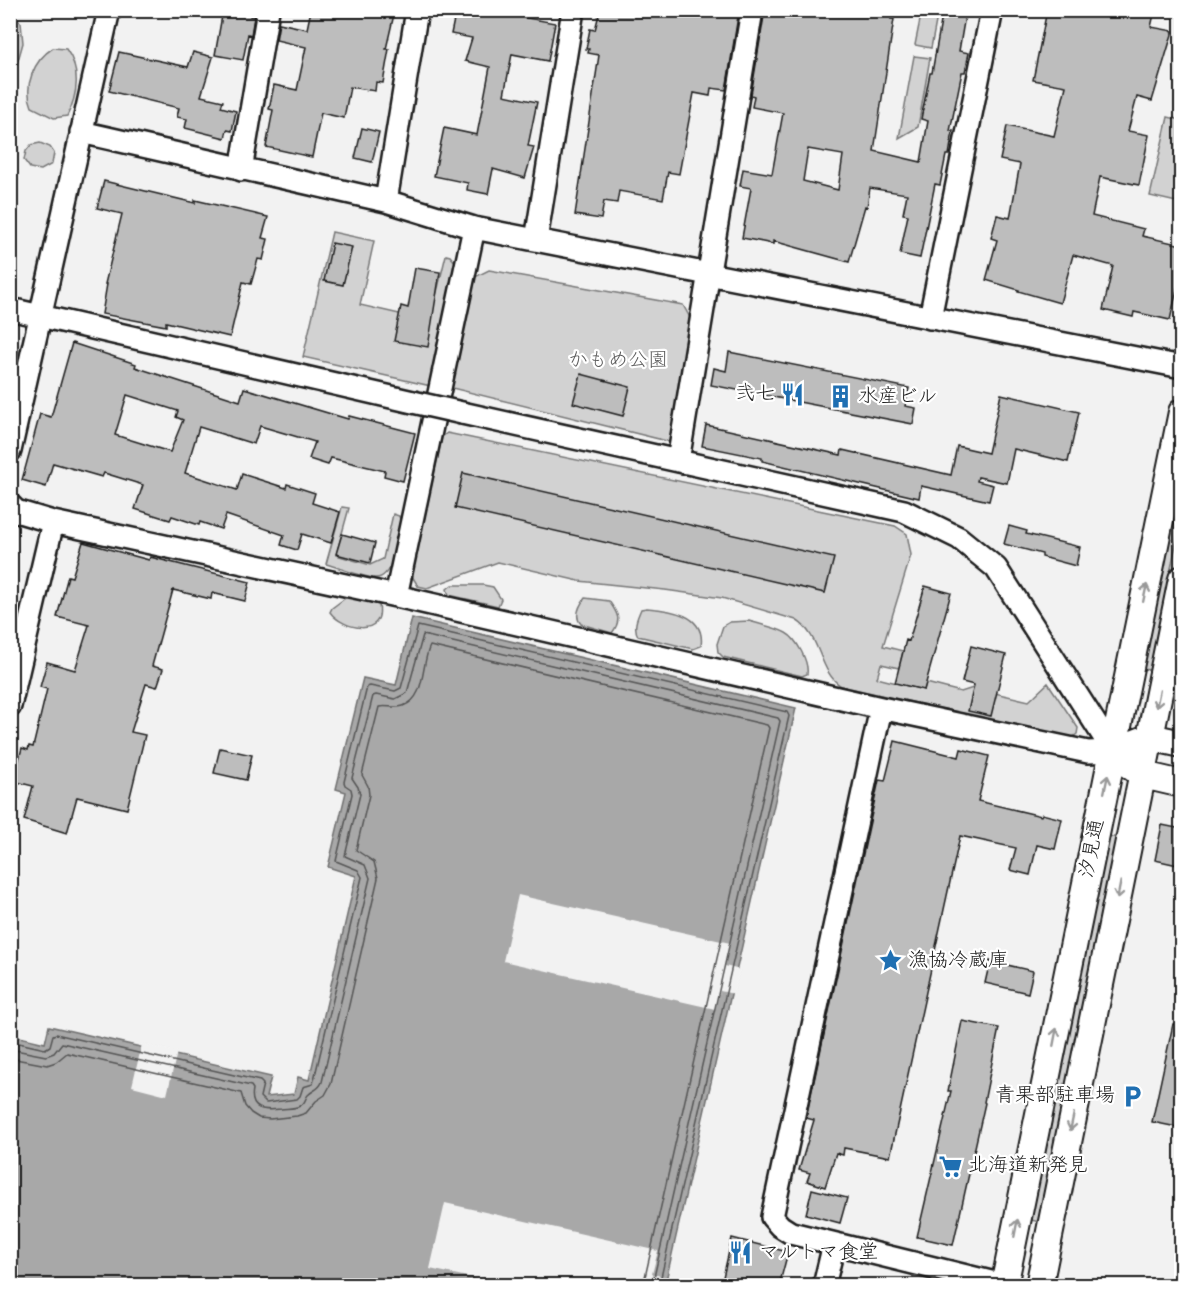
<svg xmlns="http://www.w3.org/2000/svg" width="1192" height="1296" viewBox="0 0 1192 1296" font-family="'Indie Flower','Klee One',sans-serif">
<style>
.green{fill:#d2d2d2;stroke:#777;stroke-width:1.5}
.water{fill:#a8a8a8;stroke:#707070;stroke-width:1.5}
.pier{fill:#f2f2f2}
.lines{fill:none;stroke-linecap:round;stroke-linejoin:round}
.shore{stroke:#545454;stroke-width:1.5}
.building{fill:#bdbdbd;stroke:#1c1c1c;stroke-width:1.5;fill-rule:evenodd}
.minor-casing{stroke:#1c1c1c;stroke-width:26}
.tertiary-casing{stroke:#1c1c1c;stroke-width:30}
.minor{stroke:#fff;stroke-width:21}
.tertiary{stroke:#fff;stroke-width:26}
.minor-bridge-casing{stroke:#1c1c1c;stroke-width:26;stroke-linecap:butt}
.minor-bridge{stroke:#fff;stroke-width:21}
.oneway{stroke:#999}
.labels{text-anchor:middle;dominant-baseline:central;stroke-width:4.5;stroke-linejoin:round;paint-order:stroke}
.park-label{font-size:20px;fill:#5c5c5c;stroke:#fff}
.poi-label{font-size:20px;fill:#1c1c1c;stroke:#fff;text-anchor:start}
.street-label{font-size:20px;fill:#1c1c1c;stroke:#fff}
</style>
<rect width="100%" height="100%" fill="#f2f2f2"/>
<filter id="ink" filterUnits="userSpaceOnUse"><feTurbulence type="fractalNoise" baseFrequency=".0167" numOctaves="2"/><feDisplacementMap in="SourceGraphic" scale="12" xChannelSelector="R" yChannelSelector="G"/><feConvolveMatrix kernelMatrix="1 2 1 2 8 2 1 2 1" color-interpolation-filters="sRGB"/></filter>
<g filter="url(#ink)">
<path class="green" d="M11,10L21,23L23,43L13,78H10Z
M922,10L938,11L931,48L915,45Z
M53,48L66,49C81,69 78,95 67,116L54,118L32,107C23,86 34,60 53,48Z
M914,56L930,58L918,127L899,138Z
M1168,117L1181,120V203L1150,196Z
M40,143L50,147L54,153L52,164L41,170L30,168L24,160L26,151L31,145Z
M332,232L374,241L360,305L430,321L446,255L450,256L456,263L431,386L303,357Z
M489,270L683,305L694,325L671,442L448,387L475,277Z
M447,433L895,526L907,534L911,555L883,646L903,651L899,668L881,664L877,678L924,690L926,683L961,692L973,688L1029,701L1048,683L1078,728L1077,734L1071,738L841,686C818,671 822,636 796,620L722,598L665,590L579,581L498,562L427,588L418,586L412,576L442,437Z
M342,507L349,508L336,555L370,565L383,559L393,514L399,516L401,522C398,536 394,578 376,578C365,578 337,567 326,564Z
M1172,523L1180,525L1150,670L1142,669Z
M452,585H483L493,587L501,599L498,606L449,595L447,589Z
M348,596L379,605C385,638 343,630 330,612L332,608Z
M585,598L609,601C618,614 622,620 612,633L581,624C574,616 579,606 585,598Z
M647,608C670,610 706,614 701,646L693,649L638,636C633,627 637,618 641,609Z
M749,621C761,625 776,627 786,633C797,639 809,662 807,674L802,676L723,657L718,652L717,644L723,626L730,622Z
M1109,836L1118,838L1040,1222L1031,1220Z"/>
<path class="water" d="M412,618L796,708L665,1285L11,1286V1035L45,1043L49,1026L271,1077L266,1097L294,1094L298,1077L309,1080L356,876L328,867L346,792L336,789L363,678L396,685Z"/>
<path class="pier" d="M518,895L730,943L725,966L740,970L734,994L720,991L715,1009L503,961Z
M142,1044L177,1052L167,1095L132,1086Z
M445,1203L658,1251L652,1274L670,1278L668,1286L505,1285L430,1269Z"/>
<g class="lines">
<path class="shore" d="M10,1041L45,1049L50,1046L53,1035L56,1034L260,1081L263,1084L260,1097L266,1103L297,1099L300,1096L303,1087L313,1084L362,877L358,870L336,861L352,794L351,789L345,785L344,782L367,687L370,686L395,691L401,688L418,626L787,712L789,716L659,1286
M10,1049L46,1056L54,1053L62,1043L251,1086L253,1089C249,1111 264,1111 281,1109C287,1108 294,1109 300,1106C306,1103 305,1098 308,1095C314,1089 319,1090 322,1082L370,878L365,865L345,856L360,794L358,787L352,778L373,696L376,695L395,699L407,693L423,635L778,718L780,721L652,1286
M10,1058L47,1065L56,1062L67,1053L241,1093L245,1106L251,1113L259,1118L270,1119L297,1116L306,1113L316,1101L325,1095L331,1084L378,878L374,862L356,850L369,795L368,786L362,775L379,707C386,705 395,709 403,706C426,699 421,664 430,646L767,725L769,728L643,1286"/>
</g>
<path class="building" d="M223,10H252L250,16L254,17L251,35L248,34L243,60L215,55Z
M311,10H395L386,49H389L383,83L376,82L375,91L350,87L344,118L321,113L312,157L266,147L273,110L269,109L274,85L297,90L306,47L276,40L279,23L307,29Z
M456,10H501L500,13L555,23L548,61L512,54L504,95L537,102L528,146L534,147L525,178L493,169L488,194L467,190L468,183L434,176L444,128L477,135L490,67L465,61L472,38L451,34Z
M600,10H739L726,90L711,88L710,96L694,93L679,174L668,172L663,199L619,191L617,203L604,201L601,219L575,215L599,55L588,53L589,49H586L590,29L595,30Z
M765,10H893L891,19H894L874,151L921,162L928,121L921,119L930,73H932L943,10H966L959,51L969,53L965,72H962L950,131H953L949,155H946L940,185L935,184L920,258L900,254L908,215L903,214L907,194L870,188L867,207L865,206L849,262L773,241V244L742,238L751,188L740,186L743,169L772,174L783,113L752,107L754,96L751,95ZM808,149L843,155L838,190L803,181Z
M1047,10H1155L1151,27L1173,31L1152,101L1137,97L1128,131L1149,135L1139,185L1100,177L1092,216L1144,229L1142,236L1182,245V268L1170,320L1134,312L1133,317L1103,310L1113,266L1073,255L1060,303L1018,291L1019,290L986,280L997,240L991,238L997,215L1010,218L1020,164L1000,160L1007,126L1054,136L1066,86L1033,80Z
M119,52L188,67L193,52L213,57L201,96L223,101L221,107L236,111L232,131L227,130L225,138L185,128L187,119L177,117L179,108L109,91Z
M362,128L379,132L372,162L355,158Z
M104,181L195,203V200L268,217L262,238L268,239L263,260L258,259L251,284L243,282L230,337L166,322V326L102,314L107,284H105L122,214L97,208Z
M332,243L352,247L343,285L324,281Z
M415,268L440,272L428,347L394,341L401,306L408,308Z
M72,343L136,364L135,367L240,401L244,388L348,419L349,416L415,433L403,481L384,476L385,471L331,458L328,465L309,459L315,442L260,426L254,444L199,427L185,473L237,490L242,474L286,488L287,484L315,493L312,503L340,512L331,543L302,534L297,550L281,545L284,535L226,515L221,529L200,522L199,525L172,516L170,520L135,509L143,485L104,473L102,477L53,463L46,487L22,480L40,414L51,417ZM127,395L178,411L176,417L183,420L170,452L115,435Z
M729,352L909,388L905,406L916,408L913,424L711,385L714,368L726,371Z
M581,374L630,387L623,416L573,403Z
M1001,394L1079,412L1068,462L1014,449L1007,483L978,477L977,481L993,485L989,501L921,486L919,498L762,461V458L702,446L706,425L841,455L842,450L951,475L957,446L988,453Z
M463,473L834,558L825,593L455,508Z
M1009,526L1027,531L1026,534L1080,547L1076,566L1042,557V554L1004,544Z
M342,534L375,543L370,563L336,554Z
M83,542L149,560L150,557L250,582L245,601L212,593L211,599L173,590L152,666L163,669L157,687L146,684L131,732L145,735L127,809L77,797L67,833L24,820L33,786L13,781L22,748L28,750L29,746L33,747L47,689L40,687L47,662L75,670L89,625L57,617L68,576L72,577Z
M925,586L951,593L924,690L895,683L906,640L909,641Z
M971,646L1006,655L991,716L968,711L974,685L962,682Z
M895,741L959,757L961,749L989,756L978,801L1041,816L1042,814L1062,819L1055,849L1037,845L1030,875L1010,870L1016,848L960,836L890,1157L844,1148L843,1155L836,1153L825,1187L807,1181L810,1173L799,1170L814,1120L806,1118L879,780L885,781Z
M220,748L252,755L246,780L214,773Z
M1162,825L1182,829V866L1155,860Z
M990,961L1033,971L1028,993L985,983Z
M962,1021L999,1028L984,1102L985,1103L953,1245L917,1237L951,1091H948Z
M1173,1024L1182,1025V1128L1152,1122Z
M812,1189L847,1198L840,1223L806,1214Z
M732,1238L788,1252L779,1286H721Z"/>
<g class="lines">
<defs>
<path id="minor" d="M81,132L386,201L474,228L1182,367
M241,170L268,10
M386,201L417,10
M536,240L573,10
M10,309L413,402
M930,318L992,10
M10,451L109,10
M678,461L752,10
M10,505L16,511L53,522L396,596L881,708L1088,752L1113,751L996,568L959,538L904,511L462,413
M396,596L474,228
M10,706L53,522
M881,708L772,1217L780,1226L791,1233L1007,1286
M824,1286L834,1244"/>
<path id="tertiary" d="M1135,743L1150,737L1182,744
M1129,765L1143,775L1182,784
M1004,1286L1182,412
M1039,1286L1182,579"/>
</defs>
<use href="#minor" class="minor-casing"/>
<use href="#tertiary" class="tertiary-casing"/>
<use href="#minor" class="minor"/>
<use href="#tertiary" class="tertiary"/>
<defs>
<path id="minor-bridge" d="M413,402L462,413"/>
</defs>
<use href="#minor-bridge" class="minor-bridge-casing"/>
<use href="#minor-bridge" class="minor-bridge"/>
</g>
<defs><path id="oneway-shaft" d="M-6 0H5M1.5-3L5.5 0L1.5 3" fill="none" stroke-width="1.6" stroke-linecap="round" stroke-linejoin="round" transform="scale(1.5)"/></defs>
<g class="oneway">
<use href="#oneway-shaft" transform="translate(1145 593) rotate(-78)"/>
<use href="#oneway-shaft" transform="translate(1158 699) rotate(102)"/>
<use href="#oneway-shaft" transform="translate(1106 784) rotate(-78)"/>
<use href="#oneway-shaft" transform="translate(1119 890) rotate(101)"/>
<use href="#oneway-shaft" transform="translate(1055 1037) rotate(-79)"/>
<use href="#oneway-shaft" transform="translate(1072 1122) rotate(102)"/>
<use href="#oneway-shaft" transform="translate(1016 1228) rotate(-79)"/>
</g>
</g>
<defs>
<symbol id="restaurant-bare" viewBox="-9 -9 18 18"><path d="M-5-6h1v4h1v-4h1v4h1v-4h1v5L-1.5 .5V6h-2V.5L-5-1ZM5-6V6H3V1.5H1.5Q1.5-4 5-6Z" fill="#1f6fb2" stroke="#fff" stroke-width="2.5" paint-order="stroke"/></symbol>
<symbol id="building-bare" viewBox="-9 -9 18 18"><path d="M-4-6H4V6H1V3H-1V6H-4ZM-2.5-4.3h1.7v1.8h-1.7ZM.8-4.3h1.7v1.8H.8ZM-2.5-1h1.7V.8h-1.7ZM.8-1h1.7V.8H.8Z" fill="#1f6fb2" stroke="#fff" stroke-width="2.5" paint-order="stroke"/></symbol>
<symbol id="sight-bare" viewBox="-9 -9 18 18"><path d="M0-6L1.8-2.2L6-1.7L2.9 1.2L3.7 5.4L0 3.3L-3.7 5.4L-2.9 1.2L-6-1.7L-1.8-2.2Z" fill="#1f6fb2" stroke="#fff" stroke-width="2.5" paint-order="stroke"/></symbol>
<symbol id="parking-bare" viewBox="-9 -9 18 18"><path d="M-3.5-5.5H1a3.5 3.5 0 0 1 0 7H-1V5.5H-3.5ZM-1-3.4V-.6H.8a1.4 1.4 0 0 0 0-2.8Z" fill="#1f6fb2" stroke="#fff" stroke-width="2.5" paint-order="stroke"/></symbol>
<symbol id="supermarket-bare" viewBox="-9 -9 18 18"><path d="M-6-5.5h2.5l.6 2H6L4.5 2H-2.5L-4.4-4H-6ZM-1.5 3.2a1.3 1.3 0 1 0 .1 0ZM3 3.2a1.3 1.3 0 1 0 .1 0Z" fill="#1f6fb2" stroke="#fff" stroke-width="2.5" paint-order="stroke"/></symbol>
</defs>
<g fill-rule="evenodd">
<use href="#restaurant-bare" x="776" y="378" width="33" height="33"/>
<use href="#building-bare" x="824" y="380" width="33" height="33"/>
<use href="#sight-bare" x="874" y="944" width="33" height="33"/>
<use href="#parking-bare" x="1116" y="1080" width="33" height="33"/>
<use href="#supermarket-bare" x="934" y="1150" width="33" height="33"/>
<use href="#restaurant-bare" x="724" y="1236" width="33" height="33"/>
</g>
<g class="labels">
<g class="park-label">
<text x="618" y="361">かもめ公園</text>
</g>
<g class="poi-label">
<text x="775" y="394" text-anchor="end">弐七</text>
<text x="858" y="397">水産ビル</text>
<text x="908" y="961">漁協冷蔵庫</text>
<text x="1115" y="1096" text-anchor="end">青果部駐車場</text>
<text x="968" y="1166">北海道新発見</text>
<text x="759" y="1253">マルトマ食堂</text>
</g>
<g class="street-label">
<text transform="translate(1093 849) rotate(-79)">汐見通</text>
</g>
</g>
<rect width="1192" height="1296" fill="none" stroke="#fff" stroke-width="36"/>
<rect x="18" y="18" width="1156" height="1260" fill="none" stroke="#1c1c1c" stroke-width="2" filter="url(#ink)"/>
</svg>
